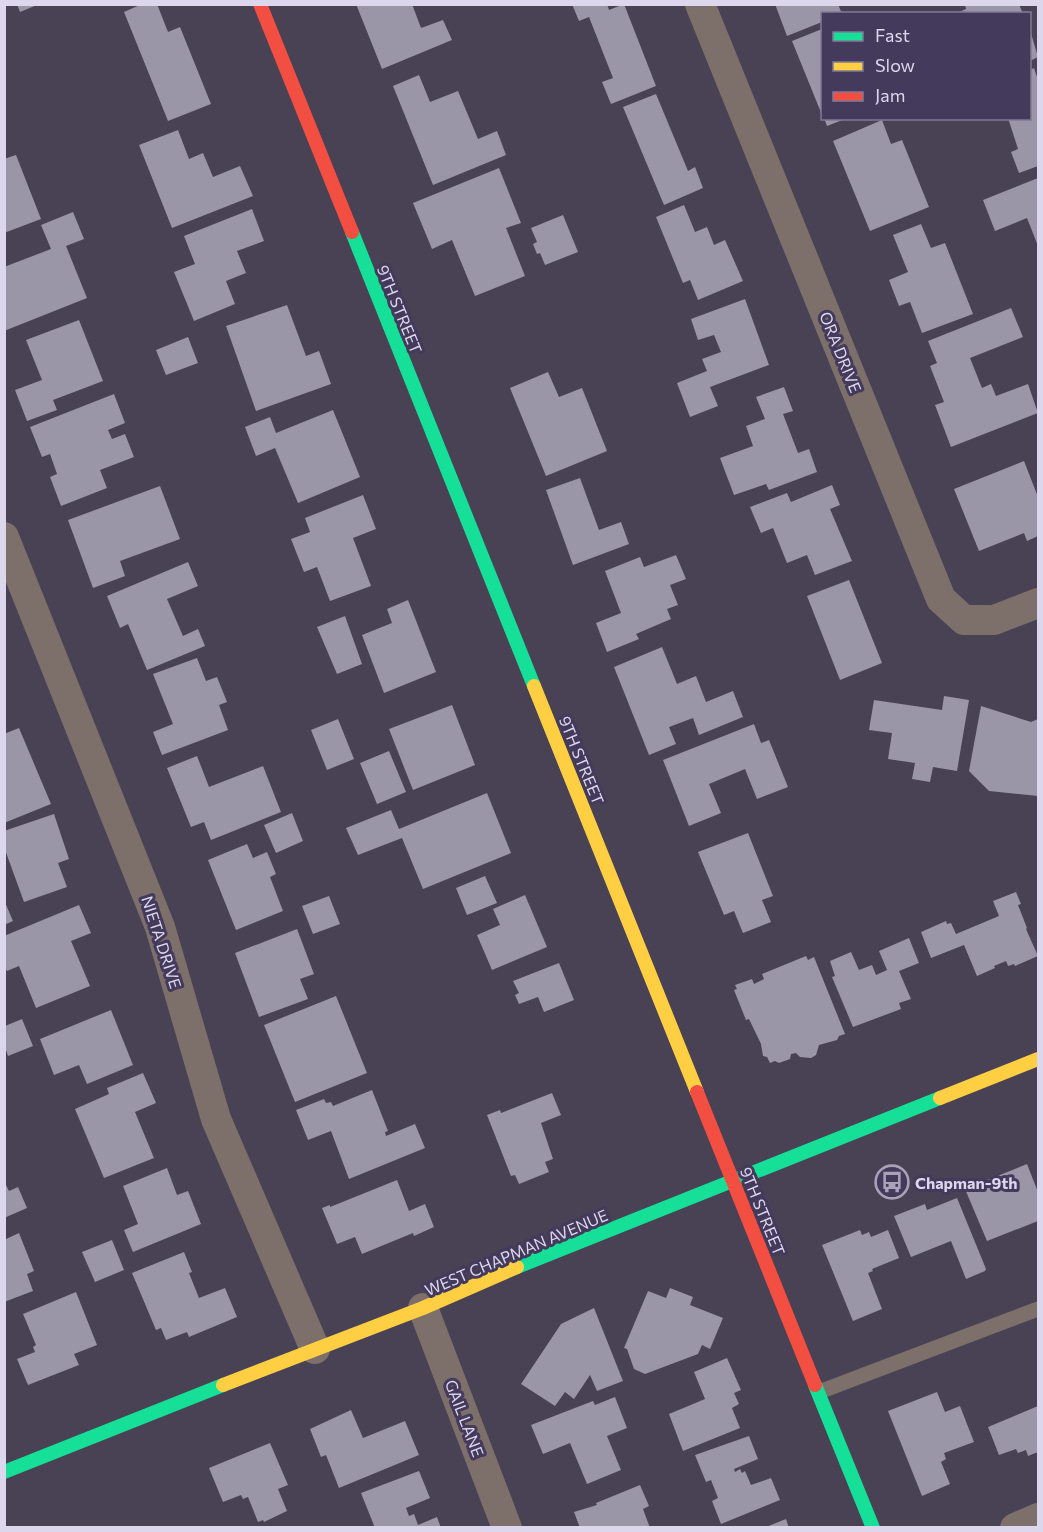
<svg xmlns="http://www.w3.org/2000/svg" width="1043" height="1532" viewBox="0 0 1043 1532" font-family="Commissioner,sans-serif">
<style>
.building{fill:#9a95a7}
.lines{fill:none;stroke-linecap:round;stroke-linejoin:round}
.lane{stroke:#7d706b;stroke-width:15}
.street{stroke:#7d706b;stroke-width:30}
.fast{stroke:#16e098;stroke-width:14}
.slow{stroke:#ffcf43;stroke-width:14}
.jam{stroke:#f24e42;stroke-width:14}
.labels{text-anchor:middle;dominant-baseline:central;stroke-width:6;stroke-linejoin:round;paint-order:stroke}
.street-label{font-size:16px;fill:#dcd7ec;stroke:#443a5c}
.poi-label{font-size:16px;font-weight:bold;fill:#dcd7ec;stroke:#443a5c;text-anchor:start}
</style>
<rect width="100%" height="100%" fill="#484254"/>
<path class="building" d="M17,4H37V5L20,12Z
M142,4H157L168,32L180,27L211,104L168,121L124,12Z
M356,4H412L421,28L443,20L452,40L382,69Z
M572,4H607L609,10L624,4L656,86L611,104L602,82L613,78L589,17L579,21Z
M775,4H838L842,14H822V22L787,36Z
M965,4H1019L1023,14H955L966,9Z
M822,29V115L792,41Z
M1030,30L1038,57L1030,61Z
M1034,68L1038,80V166L1019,173L1011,152L1018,149L1008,118H1030V70Z
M419,75L430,102L458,91L478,139L497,131L506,155L433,185L393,86Z
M656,94L688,171L695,167L703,188L664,205L623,107Z
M824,118H845V119L827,126Z
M882,120L891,144L902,140L929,207L870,231L833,141Z
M178,130L189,159L203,153L213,177L240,166L253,196L172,228L139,145Z
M16,155L41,219L4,233V159Z
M499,168L521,223L506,228L525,276L475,296L452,240L432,249L413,203Z
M1038,178V246L1027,218L995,231L983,200Z
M684,205L695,232L707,227L714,245L725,240L743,281L698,300L690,280L683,283L656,217Z
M252,209L264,241L237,251L246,273L226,281L235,304L194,321L174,272L195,264L184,236Z
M73,212L84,239L66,246L87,298L4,331V267L51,249L41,225Z
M563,215L578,252L545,265L540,253L537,254L533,244L537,242L531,228Z
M921,224L931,248L945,243L973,314L922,333L910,302L899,306L889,280L908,272L893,235Z
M745,299L769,365L710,387L718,406L690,417L677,383L707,371L702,359L721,352L714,335L698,340L691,319Z
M287,305L306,356L319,351L331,384L256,411L226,326Z
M1011,308L1023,337L970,358L982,388L991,384L996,396L1028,384L1038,413L951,447L935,405L944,402L930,366L937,363L928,341Z
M79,320L103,381L53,400L57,410L27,421L15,390L42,380L26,340Z
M188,337L198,363L166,375L156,350Z
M548,372L559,397L582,388L607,451L546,476L510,388Z
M784,387L793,411L783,414L798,453L809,449L817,472L769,490L766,484L734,495L720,458L753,446L746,426L765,419L756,397Z
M114,394L125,423L108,430L112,439L125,434L134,457L100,470L107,488L61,506L50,477L57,474L50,454L42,457L30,427Z
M333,410L360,477L298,503L275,448L256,456L245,427L270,417L276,433Z
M1024,461L1038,497V536L1027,541L1024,533L979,551L954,489Z
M580,478L599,530L621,522L629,544L573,565L546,490Z
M832,485L840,505L830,509L852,561L815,575L807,555L787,563L773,528L761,533L750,507L787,493L791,502Z
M160,486L180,539L120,561L125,576L93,588L68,520Z
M363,495L376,529L353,538L371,586L330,601L317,567L304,572L291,539L310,532L305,518Z
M676,555L686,579L670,585L678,605L667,609L671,619L636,634L639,639L607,652L596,623L621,613L605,571L640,557L644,567Z
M188,562L198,586L167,599L183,636L198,629L205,646L147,670L128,624L120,628L107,596Z
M849,580L882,663L840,680L807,596Z
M408,600L436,672L384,693L362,635L392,623L387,609Z
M345,616L362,664L337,674L317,627Z
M662,647L677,684L696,676L706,702L733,691L743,717L699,735L693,718L669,727L676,744L649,755L614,667Z
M197,658L206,681L217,677L227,702L219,705L228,730L162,755L153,732L173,724L153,674Z
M944,696L969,700L957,771L933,767L930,782L912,779L915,763L888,759L892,733L869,730L874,700L942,710Z
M452,705L475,765L413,790L389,729Z
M981,706L1031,722L1038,719V796L989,791L969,771Z
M338,719L354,759L327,770L311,730Z
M754,724L761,743L769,740L788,787L757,799L745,769L709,784L721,813L689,826L663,760Z
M19,728L51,804L4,823V734Z
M389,751L406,792L377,804L360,763Z
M197,756L209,787L263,766L281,812L211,840L204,822L191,827L167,768Z
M487,793L511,853L423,889L402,838L358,855L346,828L391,810L399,829Z
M292,813L303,841L276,853L264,825Z
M54,814L69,859L58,863L67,887L24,902L4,847V831Z
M748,833L773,896L762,900L771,922L743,933L734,911L724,915L698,852Z
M247,844L253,858L267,852L276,874L270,877L283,911L236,930L208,860Z
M485,876L497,903L467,915L456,888Z
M1016,892L1021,904L1018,905L1027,928L1026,929L1038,956L1015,966L1014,964L1008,966L1006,961L994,966L995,968L977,976L964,945L931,958L921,932L946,921L947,924L951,923L956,934L999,916L993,901Z
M525,895L547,947L492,970L477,935L500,925L493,909Z
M329,896L340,924L313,934L302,906Z
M4,900L13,921L4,925Z
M79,905L91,933L71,941L90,986L36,1008L19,966L7,971L4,965V936Z
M297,929L314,974L300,979L308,999L259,1017L235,953Z
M909,938L919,963L899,971L911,999L899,1003L901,1009L853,1027L832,977L835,976L830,961L851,952L859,970L872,965L876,975L887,970L879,951Z
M806,956L808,960L814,957L845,1034L839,1036L837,1040L819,1045L816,1055L811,1058L800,1057L796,1053L791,1054L790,1059L779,1063L775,1061L770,1063L767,1057L763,1056L761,1044L749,1019L746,1020L734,990L737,989L735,985L752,979L754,984L764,979L762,974Z
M559,963L574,1000L544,1012L538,997L519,1004L515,995L519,993L513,981Z
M336,996L367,1073L295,1102L264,1025Z
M111,1010L133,1065L87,1084L79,1065L54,1075L40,1039Z
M22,1019L33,1046L8,1056L5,1047V1026Z
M143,1073L156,1103L135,1112L154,1158L104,1178L75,1109L109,1094L107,1088Z
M372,1090L388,1131L385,1132L386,1136L415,1124L425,1148L349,1179L331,1131L308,1140L296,1110L324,1099L326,1103L331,1102L333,1106Z
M552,1093L561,1115L541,1123L553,1159L545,1162L549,1172L519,1184L515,1175L511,1176L487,1115L500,1110L501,1113Z
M1027,1164L1038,1192V1221L987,1241L965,1189Z
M167,1168L177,1195L188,1191L201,1224L133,1252L124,1230L138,1224L123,1186Z
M397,1180L409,1211L425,1204L434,1227L414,1236L413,1233L362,1254L355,1237L337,1244L322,1208L330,1205V1207Z
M4,1181L9,1191L18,1187L27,1208L4,1218Z
M957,1198L986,1269L985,1271L966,1279L951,1241L911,1257L894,1216L925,1204L927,1210Z
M860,1230L862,1235L869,1232L871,1237L888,1230L899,1258L872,1269L873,1271L868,1273L882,1309L853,1321L822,1245Z
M19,1233L34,1271L27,1274L33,1291L4,1302V1240Z
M112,1240L124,1270L95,1282L82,1252Z
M184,1252L192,1272L189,1273L199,1298L225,1288L237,1317L189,1337L187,1332L166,1340L161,1328L156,1330L132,1273Z
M670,1288L693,1297L690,1305L723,1318L710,1349L702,1345L698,1354L645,1374L634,1369L627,1349L624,1348L648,1291L666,1298Z
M76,1292L97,1345L74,1354L79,1365L28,1385L17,1359L35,1352L33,1347L36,1345L23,1314Z
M594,1308L623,1381L597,1391L590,1375L574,1399L565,1392L555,1406L521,1384L561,1324Z
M727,1358L741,1390L734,1393L739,1404L732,1408L740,1428L683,1451L669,1414L705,1399L694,1372Z
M937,1392L945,1412L960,1406L974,1442L944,1453L946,1459L941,1462L950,1484L922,1496L888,1411Z
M615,1397L627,1428L607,1436L621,1470L587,1484L570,1443L543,1454L531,1425L593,1401L595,1405Z
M1038,1406V1452L1028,1456L1026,1450L1018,1453L1016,1449L999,1455L988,1427Z
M351,1410L363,1438L405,1421L419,1455L339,1488L326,1455L321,1457L310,1429Z
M749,1436L758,1459L734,1469L735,1472L740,1469L742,1473L745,1471L751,1485L771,1478L780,1500L721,1524L712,1501L718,1498L711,1480L706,1482L695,1455Z
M270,1443L288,1485L278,1489L287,1511L264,1522L263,1520L258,1522L248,1497L243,1499L241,1495L223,1502L209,1468Z
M419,1471L430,1498L406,1508L409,1516L414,1514L418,1525L437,1517L441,1528H375L361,1493Z
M640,1485L649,1506L643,1509L650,1528H580L574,1512L597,1505L596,1503Z
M786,1519L789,1528H767L766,1527Z"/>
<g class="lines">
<path class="lane" d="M819,1392L1038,1309"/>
<path class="street" d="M700,4L941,599L964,620H994L1038,603
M4,537L160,927L216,1119L315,1349
M423,1308L507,1528
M1015,1528L1038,1518"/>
<path class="fast" d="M352,232L534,686
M517,1267L940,1098
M815,1385L873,1528
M4,1472L223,1385"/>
<path class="slow" d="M534,686L697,1092
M940,1098L1038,1059
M223,1385L423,1308L517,1267"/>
<path class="jam" d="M260,4L352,232
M697,1092L815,1385"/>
</g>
<defs>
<symbol id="bus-ring" viewBox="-11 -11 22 22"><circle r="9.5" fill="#443a5c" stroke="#a8a3b7" stroke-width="1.5"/><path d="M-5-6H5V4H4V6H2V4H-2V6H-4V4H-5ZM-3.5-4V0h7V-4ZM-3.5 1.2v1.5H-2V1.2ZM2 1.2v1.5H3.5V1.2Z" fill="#a8a3b7"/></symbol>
</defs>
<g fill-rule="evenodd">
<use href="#bus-ring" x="873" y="1163" width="38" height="38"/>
</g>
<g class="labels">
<g class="street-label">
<text transform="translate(400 309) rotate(68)">9TH STREET</text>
<text transform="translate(841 352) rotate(68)">ORA DRIVE</text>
<text transform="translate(582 760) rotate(68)">9TH STREET</text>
<text transform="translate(162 942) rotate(72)">NIETA DRIVE</text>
<text transform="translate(763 1211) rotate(68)">9TH STREET</text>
<text transform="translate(516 1252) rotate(-23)">WEST CHAPMAN AVENUE</text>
<text transform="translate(465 1418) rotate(69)">GAIL LANE</text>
</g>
<g class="poi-label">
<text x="915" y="1182">Chapman-9th</text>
</g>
</g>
<rect width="1043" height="1532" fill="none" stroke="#dcd7ec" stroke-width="12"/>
<rect x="821" y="12" width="210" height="108" fill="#443a5c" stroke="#817996" stroke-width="1.5"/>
<rect x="833" y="32" width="30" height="9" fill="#16e098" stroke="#817996" stroke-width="1.5"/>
<text x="875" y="42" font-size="18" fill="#dcd7ec">Fast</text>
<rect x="833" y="62" width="30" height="9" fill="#ffcf43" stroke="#817996" stroke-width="1.5"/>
<text x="875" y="72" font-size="18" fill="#dcd7ec">Slow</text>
<rect x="833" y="92" width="30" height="9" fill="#f24e42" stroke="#817996" stroke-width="1.5"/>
<text x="875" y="102" font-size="18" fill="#dcd7ec">Jam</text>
</svg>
